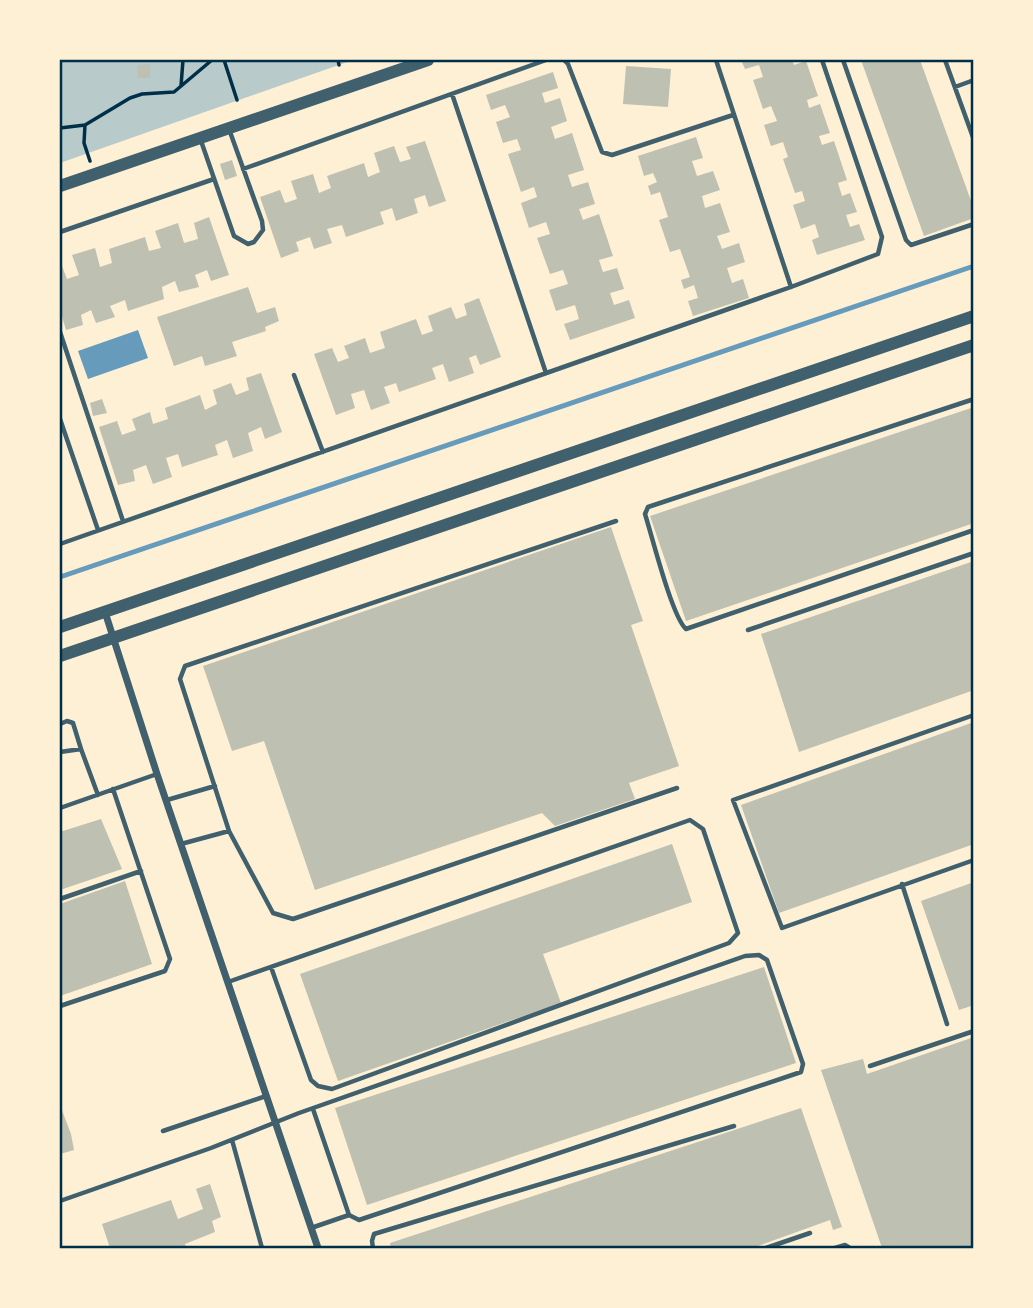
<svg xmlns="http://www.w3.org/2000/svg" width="1033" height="1308" viewBox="0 0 1033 1308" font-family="'Crimson Pro',serif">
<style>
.green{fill:#b9caca}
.water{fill:#669bbc}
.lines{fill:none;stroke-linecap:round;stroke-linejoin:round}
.stream{stroke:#669bbc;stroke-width:5}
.building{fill:#bec0b2}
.path{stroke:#003049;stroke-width:3.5}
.service{stroke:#3f606c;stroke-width:4.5}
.minor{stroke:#3f606c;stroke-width:7}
.tertiary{stroke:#3f606c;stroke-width:12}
.neatline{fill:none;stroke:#003049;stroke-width:2.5}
</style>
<rect width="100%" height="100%" fill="#fdf0d5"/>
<path class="green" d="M60,60H353L60,163Z"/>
<path class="water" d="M138,330L148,358L88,379L78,351Z"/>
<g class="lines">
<path class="stream" d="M60,577L974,266"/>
</g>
<path class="building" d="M741,60H792L794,65L806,61L818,96L807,100L809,108L820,104L830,133L819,136L822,145L834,141L847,180L838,183L842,196L850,193L857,212L846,215L850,227L859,224L865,240L817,255L812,240L819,237L815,224L801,229L793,205L805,201L802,191L795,193L783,159L788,157L783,142L771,146L764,125L777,121L771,106L763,109L753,80L763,77L759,65L745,69Z
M861,60H920L974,209V218L924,236Z
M150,64V78H138L137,65Z
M626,66L671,69L668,107L623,104Z
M553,72L558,88L542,93L545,103L560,98L567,121L551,127L555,139L572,133L584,170L568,175L572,187L588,182L595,204L579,209L583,220L599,214L613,256L599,260L603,272L617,268L624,289L610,293L614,305L629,300L635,318L570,340L564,324L579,319L575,305L556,311L549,290L568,284L563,270L550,274L537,238L550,234L546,222L529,228L521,203L537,197L534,187L521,192L508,154L521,150L517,139L503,143L496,122L510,117L505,105L491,110L486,95Z
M696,137L703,158L692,161L697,176L713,171L720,190L702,196L705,208L720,203L730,232L717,236L722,249L739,243L745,262L727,268L732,283L743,279L749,298L693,316L688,301L698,298L694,285L684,289L681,280L690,277L680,249L670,252L659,220L668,217L660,192L651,195L648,186L657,182L653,173L644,176L638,156Z
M425,141L446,201L429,207L425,195L414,199L418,213L396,221L392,208L380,212L384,224L346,237L342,225L327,229L332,243L314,249L310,237L296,242L299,251L281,258L260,197L280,190L285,203L297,199L291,181L313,174L319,193L331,188L327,176L364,163L368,177L380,172L374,153L394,146L400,162L411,159L406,147Z
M232,160L237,176L225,180L220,164Z
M209,217L229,275L211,281L207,270L195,275L199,287L179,292L175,281L162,287L164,299L128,311L125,300L110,306L115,317L96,323L91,310L81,315L83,325L66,330L60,310V266H62L67,279L79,275L72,255L95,248L100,267L112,263L109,249L145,237L149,251L161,248L155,231L178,223L184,243L198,239L194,223Z
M248,287L257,313L275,307L279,321L265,327L266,331L232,342L237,356L205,366L202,356L174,366L157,317Z
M479,298L501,357L480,365L476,355L469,358L474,373L449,382L443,364L432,368L436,379L399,392L396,383L384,387L390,403L371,410L364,390L351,394L355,408L336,415L314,354L332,348L338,362L349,358L344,346L365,338L370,353L385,348L380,332L416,319L422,335L433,331L428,316L451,307L456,319L467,315L464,304Z
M261,373L282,432L265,439L261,427L248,433L253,451L233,458L227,440L215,445L218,455L182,467L178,454L166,458L172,477L153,484L146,465L133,470L135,481L118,485L99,427L117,421L122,435L136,430L132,419L150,412L153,424L168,419L165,408L200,395L205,410L217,404L213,390L231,383L236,395L249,390L246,378Z
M102,399L107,413L93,416L90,403Z
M974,407V523L686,621L650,516Z
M611,527L643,621L631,625L679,766L629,783L635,799L555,826L542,813L315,890L264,741L232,751L203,666Z
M974,561V690L799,752L761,634Z
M974,722V844L779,913L741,805Z
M101,819L122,869L60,890V830L63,831Z
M672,844L692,902L543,954L561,1003L338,1081L300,974Z
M125,881L152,964L60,996V904Z
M974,882V1005L959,1010L921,901Z
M764,967L796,1063L367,1205L335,1108Z
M974,1037V1248H882L821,1070L863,1059L867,1074Z
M60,1105L71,1134L74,1150L60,1154Z
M801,1108L842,1227L833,1230L830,1220L752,1248H391L390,1243Z
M210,1184L221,1217L212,1221L215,1232L185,1244L186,1248H110L102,1224L171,1200L178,1219L203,1209L196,1189Z"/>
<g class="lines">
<path class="path" d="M224,60L237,100
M338,60L339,65
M181,86L183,60
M85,125L84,143L90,161
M60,128L85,125L130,98L142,94L174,92L212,60"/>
<path class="service" d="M564,60L568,64L602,152L612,155L733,115
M716,60L791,287
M843,60L906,240L911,245L974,224
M945,60L974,140
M955,87L974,80
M452,94L546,373
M200,138L234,236L248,244L254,242L263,230L262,221L229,129
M243,169L546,60
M60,232L214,179
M60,332L123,521
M294,375L323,452
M974,399L648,507L645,514C652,536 672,617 686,629L974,530
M60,419L98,530
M60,544L791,287L878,254L882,237L822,60
M748,630L974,553
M974,715L733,800L782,928L974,860
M60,724L67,721L73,723L81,749
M60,752L81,749L98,795
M167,800L215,786
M60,808L157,774
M229,831L180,679L185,666L616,521
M181,844L229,831L273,913L293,919L677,788
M902,884L947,1024
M60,899L141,871
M228,982L690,820L703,829L738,933L729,943L332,1089L318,1086L311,1080L271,967
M60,1006L165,971L170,959L113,789
M870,1066L974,1031
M163,1131L266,1096
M232,1140L262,1248
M60,1201L211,1148L299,1113L745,956L759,955L767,960L803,1064L801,1072L359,1220L349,1215L313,1109
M311,1228L349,1215
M373,1248L372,1241L374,1234L734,1126
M766,1248L810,1233
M835,1248L845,1245L850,1248"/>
<path class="minor" d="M105,612L157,774L318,1248"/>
<path class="tertiary" d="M60,186L428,60
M60,627L974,316
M60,656L974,345"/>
</g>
<rect width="1033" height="1308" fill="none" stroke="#fdf0d5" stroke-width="122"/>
<rect x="61" y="61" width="911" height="1186" class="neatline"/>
</svg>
